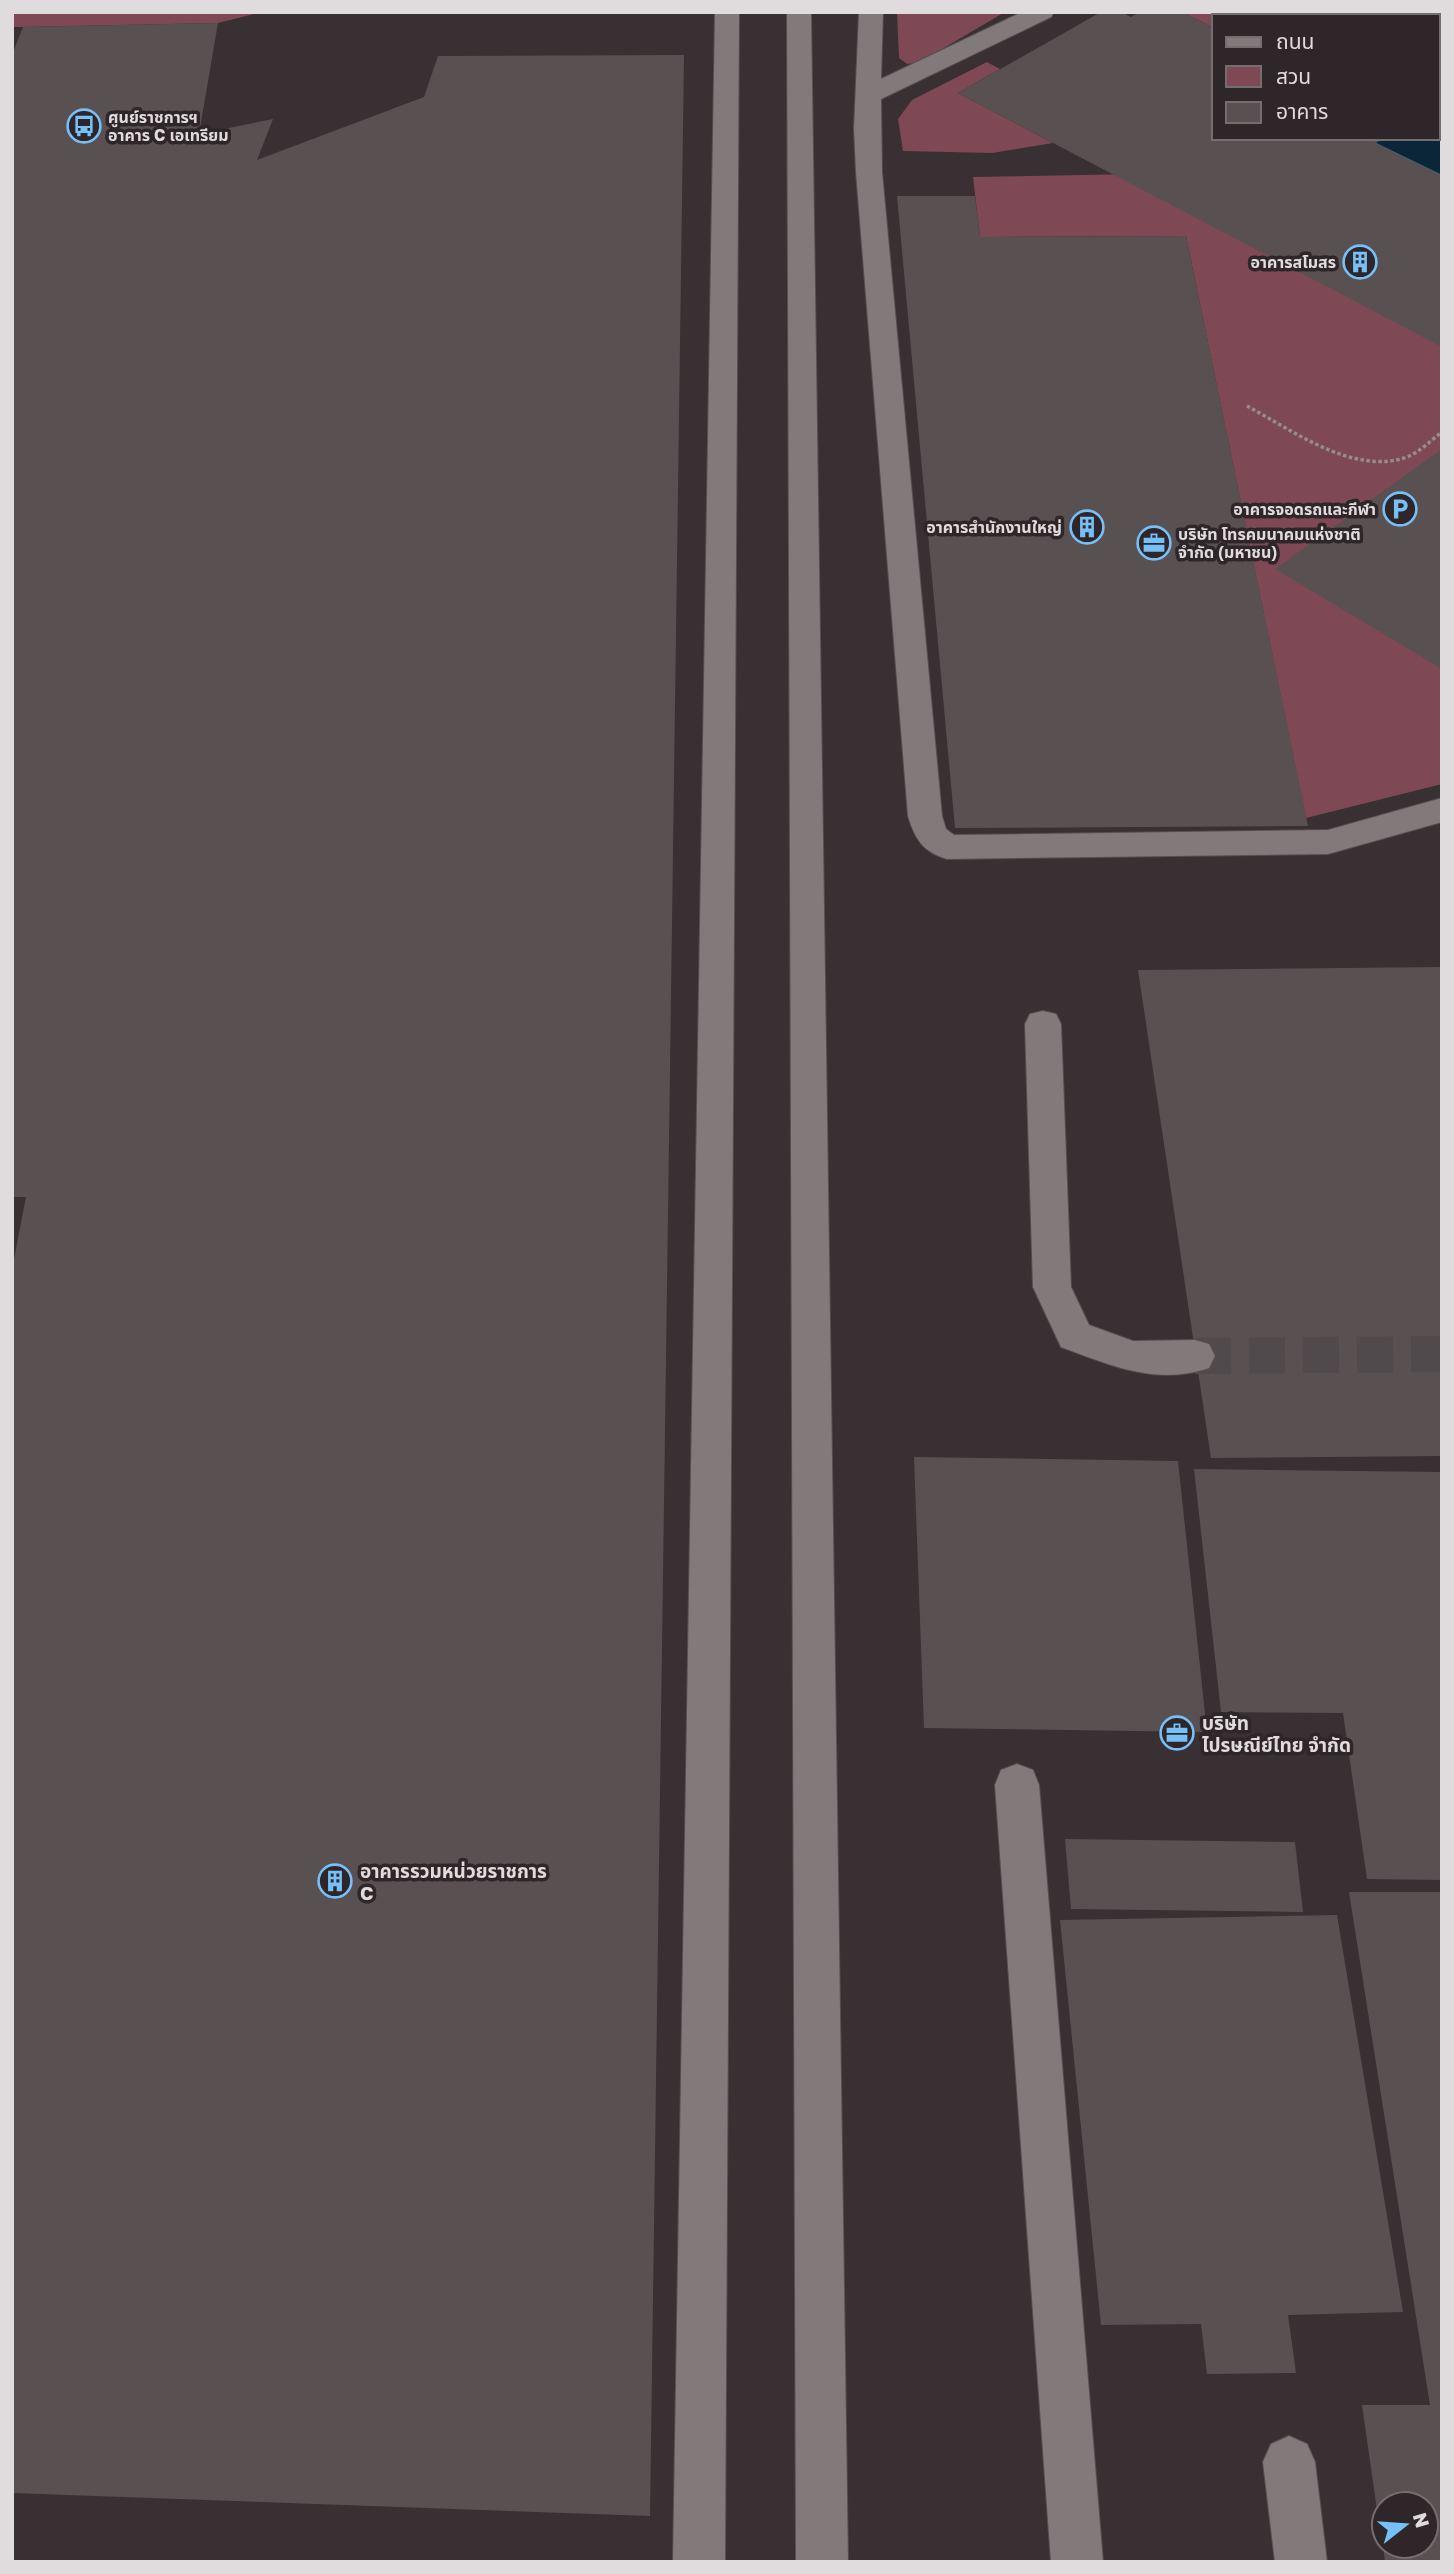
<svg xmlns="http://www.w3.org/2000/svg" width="1454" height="2574" viewBox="0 0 1454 2574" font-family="'Golos Text','Noto Sans Thai',sans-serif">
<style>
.green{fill:#7e4955}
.water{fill:#0a2638;stroke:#4a5c69;stroke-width:2}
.building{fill:#595052}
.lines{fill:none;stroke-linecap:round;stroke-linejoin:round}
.minor-tunnel{stroke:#514a4c;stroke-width:36;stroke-dasharray:36 18;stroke-linecap:butt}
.minor-casing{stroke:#554f50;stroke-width:2}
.path{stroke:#938d8e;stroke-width:3.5;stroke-dasharray:3.5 2.5;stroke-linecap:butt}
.minor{fill:#82797a;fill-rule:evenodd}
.labels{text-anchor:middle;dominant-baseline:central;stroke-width:7;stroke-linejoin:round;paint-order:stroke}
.far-poi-label{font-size:16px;font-weight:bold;fill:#e0dbdc;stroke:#2e2628;text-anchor:end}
.poi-label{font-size:19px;font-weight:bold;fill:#e0dbdc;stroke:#2e2628;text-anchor:start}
</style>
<rect width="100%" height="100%" fill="#383032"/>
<path class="green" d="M12,12H262L218,23L23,27H12Z
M897,12H1005L920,62L907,64L899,58Z
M1182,12H1442V104H1438V16H1214V28Z
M987,62L1000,69L958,93L1053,143L992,153L903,151L898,119L912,100Z
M1189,173L1442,222V784L1306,818L1186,236L980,237L973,177Z"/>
<path class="water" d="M1438,131H1442V176L1374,143L1382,138H1438Z"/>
<path class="building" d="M1101,12H1121L1131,17L1140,12H1182L1214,28V138H1382L1374,143L1442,176V347L958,93Z
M218,23L199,134L273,119L257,160L424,97L438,56L684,55L650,2516L12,2493V1269L26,1197H12V55L23,27Z
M897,196H975L980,237L1186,236L1308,826L955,828Z
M1442,449V669L1275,569Z
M1442,967V1456L1211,1458L1138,970Z
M914,1457L1178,1461L1207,1732L924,1728Z
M1194,1469L1442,1472V1880L1367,1879L1343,1713L1221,1712Z
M1065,1839L1295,1842L1303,1912L1071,1909Z
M1349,1892H1442V2562H1385L1383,2546H1426V2504H1384L1382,2545L1362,2405H1430Z
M1337,1915L1403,2312L1288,2315L1296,2373L1207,2374L1201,2324L1101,2325L1060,1920Z"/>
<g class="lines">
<path class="minor-tunnel" d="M1195,1356L1442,1354"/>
<defs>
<path id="minor" d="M715,12H739L725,2562H673Z
M787,12H811L848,2562H796Z
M859,12H883L881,79L1022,12H1054L1051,17L881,99L882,172L942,816L946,829L954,835L1328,830L1442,798V822L1328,854L947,859C923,852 915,839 908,816L856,172L854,129Z
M1043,1011L1056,1014L1061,1024L1071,1287L1089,1325L1133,1341L1195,1340L1209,1344L1215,1356L1209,1368C1156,1386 1110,1365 1061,1347L1033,1287L1025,1024L1030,1014Z
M1017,1764L1033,1770L1039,1785L1103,2562H1051L995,1785L1001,1770Z
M1289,2436L1307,2444L1315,2462L1327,2562H1275L1263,2462L1271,2444Z"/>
</defs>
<use href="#minor" class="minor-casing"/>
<path class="path" d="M1438,63L1442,62
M1438,87H1442
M1247,406C1292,430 1353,476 1407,457C1420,452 1431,440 1442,432"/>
<use href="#minor" class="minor"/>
</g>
<defs>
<symbol id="bus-ring" viewBox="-11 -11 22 22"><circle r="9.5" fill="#2e2628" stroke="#76c0f7" stroke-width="1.5"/><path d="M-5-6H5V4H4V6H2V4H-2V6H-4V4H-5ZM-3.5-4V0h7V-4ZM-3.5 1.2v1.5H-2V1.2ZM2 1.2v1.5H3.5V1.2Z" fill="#76c0f7"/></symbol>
<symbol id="building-ring" viewBox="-11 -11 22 22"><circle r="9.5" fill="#2e2628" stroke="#76c0f7" stroke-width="1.5"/><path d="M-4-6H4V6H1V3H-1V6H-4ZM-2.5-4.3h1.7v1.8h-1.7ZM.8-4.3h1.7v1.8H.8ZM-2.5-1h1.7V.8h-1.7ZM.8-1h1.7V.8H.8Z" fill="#76c0f7"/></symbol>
<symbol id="parking-ring" viewBox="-11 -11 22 22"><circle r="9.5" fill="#2e2628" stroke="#76c0f7" stroke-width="1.5"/><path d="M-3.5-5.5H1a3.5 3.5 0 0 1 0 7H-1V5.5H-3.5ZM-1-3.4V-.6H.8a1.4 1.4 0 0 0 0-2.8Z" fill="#76c0f7"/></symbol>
<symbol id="office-ring" viewBox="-11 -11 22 22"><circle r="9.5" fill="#2e2628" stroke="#76c0f7" stroke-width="1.5"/><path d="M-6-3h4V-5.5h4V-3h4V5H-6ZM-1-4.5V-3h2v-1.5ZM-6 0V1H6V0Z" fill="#76c0f7"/></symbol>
</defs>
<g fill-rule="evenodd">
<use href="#bus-ring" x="65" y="107" width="38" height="38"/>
<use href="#building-ring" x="1341" y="243" width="38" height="38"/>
<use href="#parking-ring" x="1381" y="490" width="38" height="38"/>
<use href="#building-ring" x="1068" y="508" width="38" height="38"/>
<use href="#office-ring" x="1135" y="524" width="38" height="38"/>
<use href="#office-ring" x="1158" y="1714" width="38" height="38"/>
<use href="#building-ring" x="316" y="1862" width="38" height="38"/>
</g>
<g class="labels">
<g class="far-poi-label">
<text x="108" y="117" text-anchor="start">ศูนย์ราชการฯ<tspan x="108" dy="18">อาคาร C เอเทรียม</tspan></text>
<text x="1336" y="262">อาคารสโมสร</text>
<text x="1376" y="509">อาคารจอดรถและกีฬา</text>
<text x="1062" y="527">อาคารสำนักงานใหญ่</text>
<text x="1178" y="534" text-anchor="start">บริษัท โทรคมนาคมแห่งชาติ<tspan x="1178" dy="18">จำกัด (มหาชน)</tspan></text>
</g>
<g class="poi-label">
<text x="1202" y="1722">บริษัท<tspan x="1202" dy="22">ไปรษณีย์ไทย จำกัด</tspan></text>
<text x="360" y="1870">อาคารรวมหน่วยราชการ<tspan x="360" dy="22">C</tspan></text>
</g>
</g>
<rect width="1454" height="2574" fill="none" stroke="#e0dbdc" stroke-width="28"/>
<rect x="1212" y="14" width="228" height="126" fill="#2e2628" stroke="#756e70" stroke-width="2"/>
<rect x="1226" y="37" width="35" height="10" fill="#82797a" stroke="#756e70" stroke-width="2"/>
<text x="1276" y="49" font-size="21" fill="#e0dbdc">ถนน</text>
<rect x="1226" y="66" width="35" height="21" fill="#7e4955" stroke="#756e70" stroke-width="2"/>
<text x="1276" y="84" font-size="21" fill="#e0dbdc">สวน</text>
<rect x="1226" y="102" width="35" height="21" fill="#595052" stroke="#756e70" stroke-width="2"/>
<text x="1276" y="119" font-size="21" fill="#e0dbdc">อาคาร</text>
<g transform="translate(1405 2525) rotate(73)"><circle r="33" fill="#2e2628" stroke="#756e70" stroke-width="2"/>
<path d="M0-5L12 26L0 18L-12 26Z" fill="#76c0f7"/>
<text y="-10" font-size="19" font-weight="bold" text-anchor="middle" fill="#e0dbdc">N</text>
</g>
</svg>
